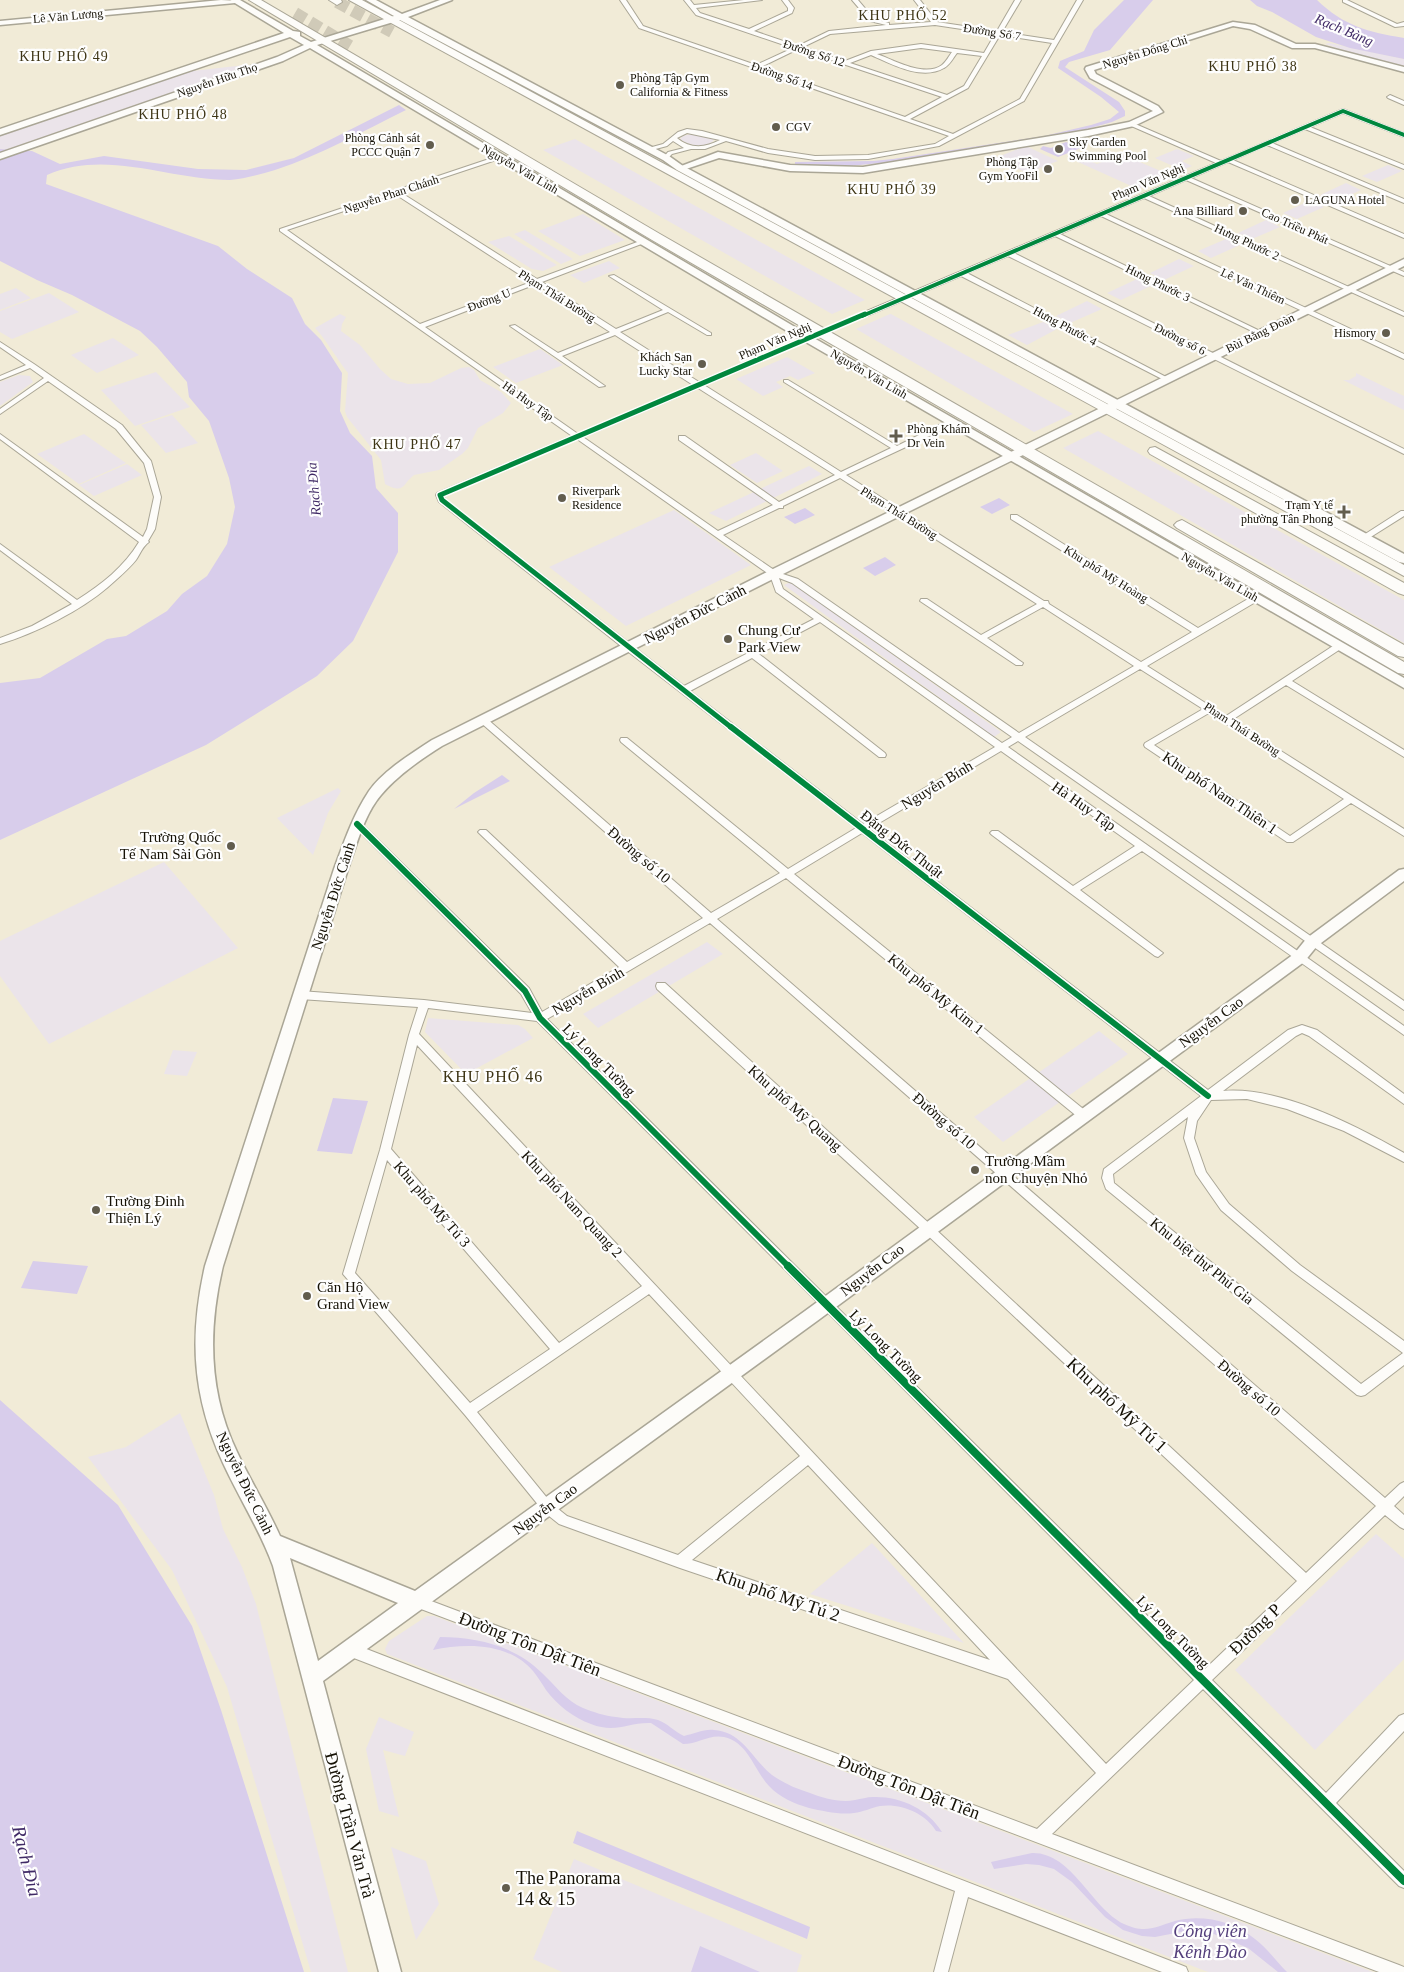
<svg xmlns="http://www.w3.org/2000/svg" width="1404" height="1972" viewBox="0 0 1404 1972" font-family="'Times New Roman',serif">
<style>
.green{fill:#ebe4ea}
.water{fill:#d8cdeb}
.lines{fill:none;stroke-linecap:round;stroke-linejoin:round}
.highway-tunnel{stroke:#d0cab8;stroke-width:12;stroke-dasharray:12 5.5;stroke-linecap:butt}
.street-casing{stroke:#aaa696;stroke-width:2}
.secondary-casing{stroke:#aaa696;stroke-width:3}
.primary-casing{stroke:#aaa696;stroke-width:3}
.highway-casing{stroke:#aaa696;stroke-width:2}
.street{fill:#fdfcf9;fill-rule:evenodd}
.secondary{fill:#fdfcf9;fill-rule:evenodd}
.primary{fill:#fdfcf9;fill-rule:evenodd}
.highway{fill:#fdfcf9;fill-rule:evenodd}
.cycleway-far3-casing{stroke:#fefefe;stroke-width:5.5}
.cycleway-far2-casing{stroke:#fefefe;stroke-width:8}
.cycleway-far1-casing{stroke:#fefefe;stroke-width:9}
.cycleway-casing{stroke:#fefefe;stroke-width:11}
.cycleway-far3{stroke:#00873e;stroke-width:4}
.cycleway-far2{stroke:#00873e;stroke-width:5}
.cycleway-far1{stroke:#00873e;stroke-width:6}
.cycleway{stroke:#00873e;stroke-width:8}
.poi-dot{fill:#625d4e;stroke:#fefefe;stroke-width:2}
.labels{text-anchor:middle;dominant-baseline:central;stroke-width:4.5;stroke-linejoin:round;paint-order:stroke}
.far-street-label{font-size:12px;fill:#151105;stroke:#fefefe}
.far-poi-label{font-size:12px;fill:#151105;stroke:#fefefe;text-anchor:start}
.far-neighbourhood-label{font-size:14px;letter-spacing:1px;fill:#3d3414;stroke:#fefefe}
.far-water-label{font-size:14px;font-style:italic;fill:#402a66;stroke:#fefefe}
.street-label{font-size:15px;fill:#151105;stroke:#fefefe}
.poi-label{font-size:15px;fill:#151105;stroke:#fefefe;text-anchor:start}
.neighbourhood-label{font-size:16px;letter-spacing:1px;fill:#3d3414;stroke:#fefefe}
.near-street-label{font-size:18px;fill:#151105;stroke:#fefefe}
.near-poi-label{font-size:18px;fill:#151105;stroke:#fefefe;text-anchor:start}
.near-park-label{font-size:18px;font-style:italic;fill:#533e7b;stroke:#fefefe}
.near-water-label{font-size:19px;font-style:italic;fill:#402a66;stroke:#fefefe}
</style>
<rect width="100%" height="100%" fill="#f1ebd7"/>
<path class="green" d="M1329,43L1404,59V66L1348,52L1325,44Z
M245,65H247V67L8,149H0V135L184,72Z
M691,134L711,137L714,140C706,149 689,146 680,139L683,136Z
M575,139L865,300L832,314L543,150Z
M1026,146L1058,161L1027,173L995,158Z
M1177,149L1194,156L1182,161L1192,166L1182,170L1155,158Z
M1121,154L1170,175L1138,189L1078,162L1085,159L1097,164Z
M1388,165L1402,171L1377,182L1362,176Z
M1346,183L1361,190L1335,202L1320,195Z
M1309,201L1324,207L1297,219L1283,213Z
M583,214L625,240L580,256L538,231Z
M1266,220L1280,227L1252,239L1238,233Z
M525,230L573,259L561,264L514,234Z
M509,236L557,265L543,271L532,269L488,242Z
M1226,239L1240,245L1211,258L1198,251Z
M1179,259L1194,266L1164,280L1150,273Z
M609,261L620,268L584,283L570,275Z
M1137,279L1151,286L1121,300L1107,293Z
M16,288L31,298L0,310V294Z
M49,293L79,312L12,339L0,332V311Z
M1087,301L1102,309L1070,323L1056,316Z
M340,314L346,317L342,324L341,331L360,345L380,369L391,379L408,384L430,383L461,368L469,367L474,370L480,380L501,392L511,403L503,413L478,428L468,448L462,454L439,470L414,475C402,484 405,495 385,484L381,460L347,417L345,411L348,373C336,358 328,342 315,328Z
M890,314H891L1073,414L1034,432L856,329Z
M1043,322L1057,329L1027,345L1008,335Z
M113,338L139,355L97,373L71,355Z
M540,349L563,365L516,383L493,367Z
M787,357L815,373L798,380L790,376L776,382L783,387L763,396L736,379Z
M156,372L190,407L135,426L101,390Z
M1356,373L1404,396V410L1343,380H1349L1356,376Z
M19,375L30,376L33,382L0,406V382Z
M172,415L198,443L166,453L141,425Z
M1098,431L1404,600V643L1063,448Z
M84,434L126,463L79,484L37,454Z
M756,453L783,471L757,483L730,465Z
M127,464L142,475L94,496L79,485Z
M809,466L822,474L726,521L709,513Z
M674,510L751,565L626,626L549,567Z
M791,582L1001,732L994,737L784,585Z
M338,788L341,791L328,813L313,855L277,818Z
M164,862L238,948L49,1044L0,976V941Z
M707,942L723,954L598,1028L583,1014Z
M428,1018L518,1025L525,1029L533,1038L466,1074L425,1032Z
M1099,1031L1128,1054L1003,1142L974,1117Z
M173,1050L197,1052L187,1076L164,1074Z
M180,1413L214,1495L223,1529L242,1567L256,1604L348,1972H311L227,1687L172,1570L88,1457L126,1447Z
M1376,1534L1404,1559V1659L1315,1750L1235,1670Z
M872,1543L964,1643L810,1594Z
M427,1616H434L1373,1972H1208L387,1654L385,1649L389,1641Z
M379,1717L414,1732L405,1756L383,1750L399,1817L379,1811L366,1749Z
M391,1847L426,1861L439,1904L416,1940Z
M574,1859L802,1955L797,1972H562L533,1959Z"/>
<path class="water" d="M1124,0H1153L1110,50L1069,62L1065,67L1119,102L1125,111V116L1112,122L1069,134L900,161L850,166L795,164V162L873,161L893,159L1044,136L1091,125L1110,119L1119,112L1101,97L1058,68L1060,61L1084,51L1094,30Z
M1250,0H1317C1344,26 1368,32 1404,38V59L1350,48L1316,37L1272,12L1257,6Z
M399,105L406,110C363,131 321,155 275,170C261,174 245,179 230,180C168,180 107,149 47,175L46,184L218,246L247,269L292,298L305,324L321,340L342,373L340,411L350,433L372,456L376,488L398,513V552L353,641L317,676L206,745L0,840V683L40,678L107,639L126,636L167,611L182,594L207,576L227,544L235,507L229,478L209,421L189,397L187,382L157,347L140,331L72,295L37,280L0,261V149L32,151L60,164L104,156L198,169L246,170L294,158Z
M1066,142L1081,148L1058,157L1040,149L1043,146L1051,148Z
M999,498L1010,505L992,514L980,507Z
M805,508L815,515L795,524L784,517Z
M885,557L896,565L875,576L863,568Z
M502,775L510,781L454,809L474,793Z
M333,1098L368,1101L352,1154L317,1151Z
M33,1261L88,1266L77,1294L21,1288Z
M0,1400L118,1505L192,1626L221,1710L304,1972H0Z
M440,1637C477,1637 515,1646 542,1673C555,1685 566,1701 583,1708C593,1712 605,1716 616,1717C630,1720 644,1716 658,1720C667,1723 675,1732 684,1736C694,1734 703,1729 714,1730C743,1732 752,1759 772,1775C783,1783 797,1789 810,1793C823,1798 840,1803 855,1800C861,1799 867,1797 873,1797C900,1796 928,1809 942,1832L936,1831C925,1813 901,1803 880,1806C871,1808 863,1812 854,1813C840,1815 823,1811 809,1808C795,1804 779,1797 769,1786C754,1770 748,1742 724,1737C709,1734 698,1744 683,1744L651,1723C628,1722 616,1734 591,1724C574,1718 557,1705 546,1690C542,1684 538,1677 533,1671C509,1643 467,1643 433,1650Z
M577,1831L810,1927L807,1939L573,1843Z
M1032,1853C1072,1852 1091,1908 1124,1924C1146,1934 1155,1927 1175,1921C1202,1914 1233,1921 1255,1939C1267,1948 1276,1961 1287,1972H1278L1248,1948L1209,1932L1191,1930L1155,1937L1142,1936L1123,1930L1105,1917L1072,1882L1054,1869L1039,1865L1026,1864L994,1869L991,1862Z
M700,1946L760,1972H691Z"/>
<g class="lines">
<path class="highway-tunnel" d="M337,2L392,32
M295,13L350,46"/>
<defs>
<path id="street" d="M620,0H626L643,26L756,65L793,48L696,15L684,0H690L694,5L744,0H762L696,8L700,13L749,29L788,11V8L782,0H788L794,8L792,13L754,31L798,46L829,31L886,25L870,21L852,0H858L874,19L889,23V25L931,22L914,0H920L937,22L997,31L1015,0H1021L1002,32L1054,40L1077,0H1083L1024,101L939,146L868,159L815,160L768,153L726,141L705,149H691L672,154L666,160L663,158L668,152L684,148L673,141L667,146L648,151L645,149L663,144L678,132L687,129L702,131L768,149L815,156L868,155L935,144L949,136L639,28ZM935,25L995,34L984,53L921,44L871,51L845,61L803,47L830,34ZM1000,35L1052,43L1020,99L953,134L910,119L968,88ZM921,48L952,52C949,56 946,62 942,65C925,78 894,60 877,54ZM798,49L942,97L905,117L761,67ZM957,53L982,56L964,86L947,95L850,63L871,55C891,64 922,81 944,68C950,65 953,58 957,53ZM687,133L720,140C705,148 690,149 677,138Z
M1343,0H1347L1397,24L1404,22V26L1395,27L1343,2Z
M1390,95L1404,101V105L1388,98L1387,97Z
M1343,109L1404,133V137L1343,113L1310,127L1404,165V169L1305,129L1272,143L1404,199V203L1267,145L1233,160L1404,234V238L1228,162L1191,178L1404,272V276L1186,180L1149,196L1404,312V316L1144,198L1106,214L1404,354V359L1101,216L1060,234L1262,332V334H1258L1055,236L1014,253L1404,449V454L1008,256L967,273L1168,378V380H1164L961,276L704,385L841,472L891,448L784,382V380H788L897,446L949,420H955V424L846,475L1044,601H1048L1049,604L1141,662L1192,632L1011,519V515H1017L1198,628L1253,596H1259V600L1147,666L1226,716L1336,644H1342V648L1292,681L1404,750V757L1286,685L1232,720L1404,829V836L1351,803L1293,842H1287L1145,747L1144,745L1145,743L1203,709L1140,669L1025,737L1404,1001V1010L1018,741L1008,747L1404,1026V1035L1142,851L1080,890L1163,953L1158,957L1155,956L992,835L990,833L992,831H998L1073,886L1135,846L1001,751L869,829L1208,1090L1288,1030L1302,1025L1317,1030L1404,1094V1104L1309,1036L1302,1033L1296,1036L1223,1091C1280,1086 1355,1125 1404,1153V1162L1344,1131L1287,1109L1247,1099L1211,1100L1197,1121L1194,1138L1206,1172L1229,1204L1300,1265L1404,1341V1365L1365,1395L1361,1396L1357,1395L1106,1189L1102,1178L1104,1169L1201,1096L862,833L794,874L1087,1112L1088,1115L1087,1118H1079L786,878L717,919L1385,1498L1400,1484L1404,1482V1496L1394,1506L1404,1515V1529L1400,1527L1385,1515L1212,1680L1326,1793L1399,1716L1404,1714V1731L1336,1803L1404,1871V1888L1399,1886L1203,1689L1052,1834L1399,1965L1404,1967V1972H1379L413,1606L411,1602L413,1598L418,1596L1037,1829L1096,1773L1008,1679L680,1568L559,1524L544,1512L465,1415L343,1274L380,1150L409,1035L418,1007L300,999L295,995L300,991L424,1000L532,1013L521,994L354,826L352,824L354,822H360L529,988L542,1012L619,967L480,834L478,832L480,830H486L627,962L703,918L480,722L479,720L480,718H486L711,913L780,873L621,742L620,740L621,738H627L788,869L856,828L626,650L439,502L436,495L437,493L572,436L280,231V229L498,156H502V158L400,192L537,279L640,241H644V243L542,282L616,329L663,310L609,276L614,275L711,333V335H707L668,312L620,332L699,382L1216,163L1129,125V123H1133L1221,161ZM395,194L531,282L420,324L287,230ZM536,284L610,332L558,353L515,325L510,326L599,387L605,386L562,356L615,335L693,385L578,434L425,327ZM698,388L835,475L779,502L685,436H679V440L773,505L718,531L583,437ZM577,439L770,575L776,592L814,619L684,686L445,499L444,496ZM840,478L1037,604L981,635L927,599H921L920,601L1016,665H1022L1023,663L987,638L1043,607L1134,666L1019,733L798,579L777,572L723,535L779,508H783V506ZM779,578L792,583L1012,737L1002,743L783,589ZM820,622L995,747L863,824L690,691L752,658L879,757H885L886,755L885,753L759,654ZM1209,713L1344,799L1290,836L1154,745ZM710,923L1376,1506L1306,1573L932,1226L665,983H657L656,986L657,989L924,1232L1297,1581L1203,1671L547,1019ZM428,1008L537,1021L1194,1680L1106,1764L419,1034ZM417,1045L642,1286L559,1343L391,1149ZM1188,1117L1184,1138L1196,1174L1221,1210L1292,1271L1403,1353L1361,1384L1114,1183L1113,1174ZM387,1160L550,1349L470,1403L355,1273ZM649,1294L800,1456L678,1555L567,1516L552,1504L477,1412ZM808,1465L990,1660L692,1560Z
M0,342L34,364L122,425L151,461L161,497L155,529L148,541L149,542C143,546 140,554 136,560C128,570 117,579 108,587C80,611 36,633 0,644V638L32,626L72,604L0,550V544L77,600C102,584 124,567 139,542L0,439V434L143,537L147,529L154,497L144,463L116,429L48,381L0,414V409L44,378L30,368L0,380V376L26,365L0,347Z
M1401,511H1404V516L1366,540H1363L1359,538Z
M351,1643L1181,1965L1186,1967L1188,1972H1162L968,1897L948,1972H934L955,1891L346,1655L344,1650L346,1645Z"/>
<path id="secondary" d="M221,0L239,1L235,3L0,25V21Z
M1233,22L1255,25L1296,44H1315L1404,67V72L1315,48H1292L1250,29L1233,26L1094,70L1096,74L1158,106L1163,112L1134,126L1088,136L863,173L790,171L719,158L680,171L676,168L718,152L790,165L863,167L1088,130L1129,122L1153,111L1090,78L1085,69L1086,67Z
M1404,259V266L783,574L442,746C420,760 398,775 381,795C364,815 357,844 348,869L223,1266C208,1329 208,1392 237,1452C250,1480 267,1507 280,1536L415,1591L805,1311L1294,954L1307,938L1399,870L1404,869V881L1317,946L1304,962L817,1321L323,1681L401,1972H379L273,1566C260,1530 239,1498 223,1463C192,1396 189,1337 205,1266L334,869C344,842 353,815 369,791C384,770 411,754 432,740L775,568ZM290,1558L398,1603L318,1661Z"/>
<path id="primary" d="M230,0H240L293,31L300,32V36L311,42L394,16L366,0H376L402,14L440,0H452L408,17L669,156L683,166L1404,554V563L1399,562L677,170L663,160L400,20L317,45L800,330L1404,678V688L792,334L310,48L283,61L0,159V153L277,57L304,45L290,37L0,135V129L284,33Z"/>
<path id="highway" d="M249,0H261L660,234L1404,662V674L1398,673L652,240Z
M329,0H341L342,2L337,5Z
M349,0H362L1404,565V576Z
M1155,447L1404,583V595L1398,593L1150,454L1148,451L1150,448Z
M1182,520L1404,645V657L1398,656L1177,528L1174,525L1177,522Z"/>
</defs>
<use href="#street" class="street-casing"/>
<use href="#secondary" class="secondary-casing"/>
<use href="#primary" class="primary-casing"/>
<use href="#highway" class="highway-casing"/>
<use href="#street" class="street"/>
<use href="#secondary" class="secondary"/>
<use href="#primary" class="primary"/>
<use href="#highway" class="highway"/>
<defs>
<path id="cycleway-far3" d="M862,316L1343,111L1404,135"/>
<path id="cycleway-far2" d="M732,728L442,500L440,495L865,314"/>
<path id="cycleway-far1" d="M731,727L1208,1096
M357,824L525,991L540,1018L789,1267"/>
<path id="cycleway" d="M788,1266L1404,1881"/>
</defs>
<use href="#cycleway-far3" class="cycleway-far3-casing"/>
<use href="#cycleway-far2" class="cycleway-far2-casing"/>
<use href="#cycleway-far1" class="cycleway-far1-casing"/>
<use href="#cycleway" class="cycleway-casing"/>
<use href="#cycleway-far3" class="cycleway-far3"/>
<use href="#cycleway-far2" class="cycleway-far2"/>
<use href="#cycleway-far1" class="cycleway-far1"/>
<use href="#cycleway" class="cycleway"/>
</g>
<g class="poi-dot">
<circle cx="620" cy="85" r="5"/>
<circle cx="776" cy="127" r="5"/>
<circle cx="430" cy="145" r="5"/>
<circle cx="1059" cy="149" r="5"/>
<circle cx="1048" cy="169" r="5"/>
<circle cx="1295" cy="200" r="5"/>
<circle cx="1243" cy="211" r="5"/>
<circle cx="1386" cy="333" r="5"/>
<circle cx="702" cy="364" r="5"/>
<path d="M893.5 428.5h5v5h5v5h-5v5h-5v-5h-5v-5h5z"/>
<circle cx="562" cy="498" r="5"/>
<path d="M1341.5 504.5h5v5h5v5h-5v5h-5v-5h-5v-5h5z"/>
<circle cx="728" cy="639" r="5"/>
<circle cx="231" cy="846" r="5"/>
<circle cx="975" cy="1170" r="5"/>
<circle cx="96" cy="1210" r="5"/>
<circle cx="307" cy="1296" r="5"/>
<circle cx="506" cy="1888" r="5"/>
</g>
<g class="labels">
<g class="far-street-label">
<text transform="translate(68 16) rotate(-5)">Lê Văn Lương</text>
<text transform="translate(992 32) rotate(9)">Đường Số 7</text>
<text transform="translate(1145 52) rotate(-17)">Nguyễn Đổng Chi</text>
<text transform="translate(814 53) rotate(18)">Đường Số 12</text>
<text transform="translate(782 76) rotate(19)">Đường Số 14</text>
<text transform="translate(217 80) rotate(-19)">Nguyễn Hữu Thọ</text>
<text transform="translate(520 169) rotate(30)">Nguyễn Văn Linh</text>
<text transform="translate(1148 182) rotate(-23)">Phạm Văn Nghị</text>
<text transform="translate(391 194) rotate(-18)">Nguyễn Phan Chánh</text>
<text transform="translate(1295 226) rotate(24)">Cao Triều Phát</text>
<text transform="translate(1247 242) rotate(25)">Hưng Phước 2</text>
<text transform="translate(1158 283) rotate(26)">Hưng Phước 3</text>
<text transform="translate(1253 286) rotate(25)">Lê Văn Thiêm</text>
<text transform="translate(557 296) rotate(32)">Phạm Thái Bường</text>
<text transform="translate(489 300) rotate(-21)">Đường U</text>
<text transform="translate(1065 326) rotate(28)">Hưng Phước 4</text>
<text transform="translate(1260 333) rotate(-26)">Bùi Bằng Đoàn</text>
<text transform="translate(1180 339) rotate(27)">Đường số 6</text>
<text transform="translate(775 341) rotate(-23)">Phạm Văn Nghị</text>
<text transform="translate(869 374) rotate(30)">Nguyễn Văn Linh</text>
<text transform="translate(528 401) rotate(35)">Hà Huy Tập</text>
<text transform="translate(899 513) rotate(32)">Phạm Thái Bường</text>
<text transform="translate(1106 574) rotate(32)">Khu phố Mỹ Hoàng</text>
<text transform="translate(1220 577) rotate(30)">Nguyễn Văn Linh</text>
<text transform="translate(1242 729) rotate(33)">Phạm Thái Bường</text>
</g>
<g class="far-poi-label">
<text x="630" y="78">Phòng Tập Gym<tspan x="630" dy="14">California &amp; Fitness</tspan></text>
<text x="786" y="127">CGV</text>
<text x="420" y="138" text-anchor="end">Phòng Cảnh sát<tspan x="420" dy="14">PCCC Quận 7</tspan></text>
<text x="1069" y="142">Sky Garden<tspan x="1069" dy="14">Swimming Pool</tspan></text>
<text x="1038" y="162" text-anchor="end">Phòng Tập<tspan x="1038" dy="14">Gym YooFil</tspan></text>
<text x="1305" y="200">LAGUNA Hotel</text>
<text x="1233" y="211" text-anchor="end">Ana Billiard</text>
<text x="1376" y="333" text-anchor="end">Hismory</text>
<text x="692" y="357" text-anchor="end">Khách Sạn<tspan x="692" dy="14">Lucky Star</tspan></text>
<text x="907" y="429">Phòng Khám<tspan x="907" dy="14">Dr Vein</tspan></text>
<text x="572" y="491">Riverpark<tspan x="572" dy="14">Residence</tspan></text>
<text x="1333" y="505" text-anchor="end">Trạm Y tế<tspan x="1333" dy="14">phường Tân Phong</tspan></text>
</g>
<g class="far-neighbourhood-label">
<text x="903" y="15">KHU PHỐ 52</text>
<text x="64" y="56">KHU PHỐ 49</text>
<text x="1253" y="66">KHU PHỐ 38</text>
<text x="183" y="114">KHU PHỐ 48</text>
<text x="892" y="189">KHU PHỐ 39</text>
<text x="417" y="444">KHU PHỐ 47</text>
</g>
<g class="far-water-label">
<text transform="translate(1344 30) rotate(23)">Rạch Bàng</text>
<text transform="translate(314 489) rotate(-95)">Rạch Đỉa</text>
</g>
<g class="street-label">
<text transform="translate(695 614) rotate(-27)">Nguyễn Đức Cảnh</text>
<text transform="translate(937 785) rotate(-31)">Nguyễn Bính</text>
<text transform="translate(1220 793) rotate(34)">Khu phố Nam Thiên 1</text>
<text transform="translate(1084 806) rotate(35)">Hà Huy Tập</text>
<text transform="translate(902 844) rotate(38)">Đặng Đức Thuật</text>
<text transform="translate(639 855) rotate(41)">Đường số 10</text>
<text transform="translate(333 896) rotate(-72)">Nguyễn Đức Cảnh</text>
<text transform="translate(588 991) rotate(-30)">Nguyễn Bính</text>
<text transform="translate(936 994) rotate(39)">Khu phố Mỹ Kim 1</text>
<text transform="translate(1211 1022) rotate(-36)">Nguyễn Cao</text>
<text transform="translate(599 1060) rotate(45)">Lý Long Tường</text>
<text transform="translate(795 1108) rotate(42)">Khu phố Mỹ Quang</text>
<text transform="translate(944 1121) rotate(41)">Đường số 10</text>
<text transform="translate(432 1204) rotate(49)">Khu phố Mỹ Tú 3</text>
<text transform="translate(572 1204) rotate(47)">Khu phố Nam Quang 2</text>
<text transform="translate(1202 1261) rotate(39)">Khu biệt thự Phú Gia</text>
<text transform="translate(872 1270) rotate(-37)">Nguyễn Cao</text>
<text transform="translate(886 1346) rotate(45)">Lý Long Tường</text>
<text transform="translate(1249 1388) rotate(41)">Đường số 10</text>
<text transform="translate(245 1483) rotate(64)">Nguyễn Đức Cảnh</text>
<text transform="translate(545 1509) rotate(-36)">Nguyễn Cao</text>
<text transform="translate(1173 1632) rotate(45)">Lý Long Tường</text>
</g>
<g class="poi-label">
<text x="738" y="630">Chung Cư<tspan x="738" dy="17">Park View</tspan></text>
<text x="221" y="837" text-anchor="end">Trường Quốc<tspan x="221" dy="17">Tế Nam Sài Gòn</tspan></text>
<text x="985" y="1161">Trường Mầm<tspan x="985" dy="17">non Chuyện Nhỏ</tspan></text>
<text x="106" y="1201">Trường Đinh<tspan x="106" dy="17">Thiện Lý</tspan></text>
<text x="317" y="1287">Căn Hộ<tspan x="317" dy="17">Grand View</tspan></text>
</g>
<g class="neighbourhood-label">
<text x="493" y="1076">KHU PHỐ 46</text>
</g>
<g class="near-street-label">
<text transform="translate(1117 1405) rotate(43)">Khu phố Mỹ Tú 1</text>
<text transform="translate(778 1595) rotate(19)">Khu phố Mỹ Tú 2</text>
<text transform="translate(1255 1629) rotate(-44)">Đường P</text>
<text transform="translate(530 1644) rotate(21)">Đường Tôn Dật Tiên</text>
<text transform="translate(909 1787) rotate(21)">Đường Tôn Dật Tiên</text>
<text transform="translate(350 1825) rotate(75)">Đường Trần Văn Trà</text>
</g>
<g class="near-poi-label">
<text x="516" y="1878">The Panorama<tspan x="516" dy="21">14 &amp; 15</tspan></text>
</g>
<g class="near-park-label">
<text x="1210" y="1931">Công viên<tspan x="1210" dy="21">Kênh Đào</tspan></text>
</g>
<g class="near-water-label">
<text transform="translate(27 1861) rotate(76)">Rạch Đỉa</text>
</g>
</g>
</svg>
